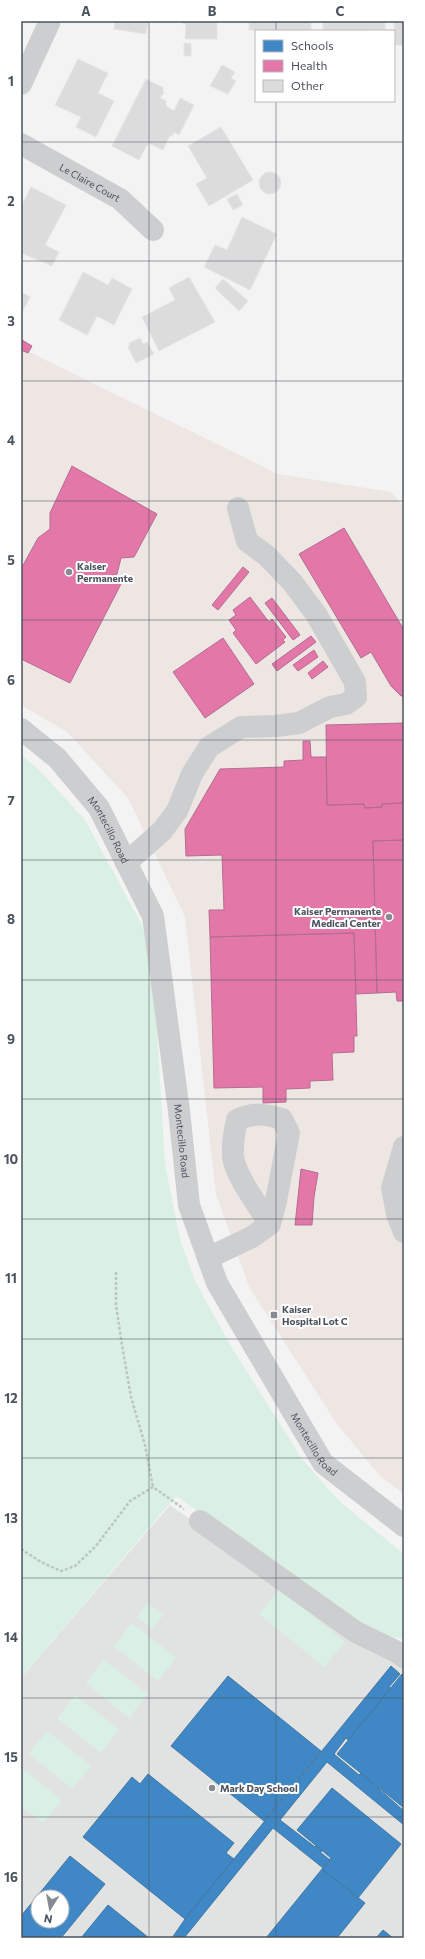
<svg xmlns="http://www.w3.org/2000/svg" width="425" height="1959" viewBox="0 0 425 1959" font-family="Commissioner,sans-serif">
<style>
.education{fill:#e1e2e2;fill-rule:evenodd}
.medical{fill:#ede6e3}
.green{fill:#daf0e5}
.schools{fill:#3f88c5;stroke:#4378a6;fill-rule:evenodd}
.health{fill:#e377a8;stroke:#b56c92}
.building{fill:#dcdcdd;stroke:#e5e5e6}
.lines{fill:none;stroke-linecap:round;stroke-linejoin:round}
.path{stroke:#bcc5c3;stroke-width:2.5;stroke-dasharray:3 2;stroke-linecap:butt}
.minor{stroke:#cdced0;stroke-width:22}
.grid{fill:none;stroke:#4b535e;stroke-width:1;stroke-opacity:0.55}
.poi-dot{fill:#868b92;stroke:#fff;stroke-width:1.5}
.labels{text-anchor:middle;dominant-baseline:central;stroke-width:4;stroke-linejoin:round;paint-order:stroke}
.street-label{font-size:10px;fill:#4b535e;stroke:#fff}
.poi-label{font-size:10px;font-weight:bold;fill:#4b535e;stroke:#fff;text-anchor:start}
.neatline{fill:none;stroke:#4b535e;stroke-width:1.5}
.grid-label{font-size:13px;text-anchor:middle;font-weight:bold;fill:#4b535e}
</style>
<rect width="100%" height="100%" fill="#f3f3f3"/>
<path class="education" d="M170,1505L364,1644L404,1667V1938H21V1678ZM38,1897H62V1921H38Z"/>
<path class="medical" d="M21,348L278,474L391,492L404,507V1494L380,1476L337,1424L249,1287L216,1194L185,917L128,798L67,732L21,705Z"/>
<path class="green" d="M21,754L43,774L85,820L143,927L155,997L165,1164L180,1240L196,1283L228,1341L302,1459L339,1501L404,1554V1639L383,1636L330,1604L176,1496L21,1678Z
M280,1589L345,1642L324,1667L259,1614Z
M148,1603L163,1615L153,1629L137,1617Z
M132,1623L176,1658L158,1681L114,1646Z
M104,1660L148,1694L129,1718L86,1683Z
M75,1695L119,1729L101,1753L57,1718Z
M47,1731L91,1766L72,1789L29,1754Z
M21,1768L62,1800L43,1823L21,1806Z"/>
<path class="schools" d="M391,1666L400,1674L389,1687L391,1688L348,1740L346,1738L334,1754L359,1775L361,1773L404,1811V1825L327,1762L280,1820L315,1847L316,1846L322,1851L320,1852L330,1860L323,1868L273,1828L184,1938H172L185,1919Z
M402,1674L404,1676V1808L337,1754Z
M228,1676L321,1751L264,1821L171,1746Z
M148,1774L234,1843L226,1853L234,1859L185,1919L83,1837L132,1777L140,1784Z
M332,1788L401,1844L358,1898L322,1869L331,1858L297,1830Z
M70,1856L105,1884L61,1938H21V1916ZM38,1897H62V1921H38Z
M322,1869L365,1903L337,1938H266Z
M108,1905L149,1938H81Z
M383,1930L393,1938H376Z"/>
<path class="health" d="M22,340L32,346L28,353L21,350Z
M72,466L157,514L134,557L121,558L117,574L106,577L122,582L70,683L21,659V569L38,538L50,529V513Z
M344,528L404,630V696H401L391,686L371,652L361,658L299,554Z
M243,567L249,572L218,610L212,605Z
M250,597L269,622L272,619L286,637L283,640L285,642L256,664L233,633L236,630L229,620L236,615L233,610Z
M272,598L300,635L293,640L265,603Z
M311,636L316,642L277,671L272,664Z
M223,638L254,684L205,718L173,672Z
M314,650L318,657L298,671L293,665Z
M323,661L328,667L312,679L308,673Z
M404,723V803L382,804V807L365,808L364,804L327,805L326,725Z
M303,741H310L311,757H326L327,805L364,804L365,808L382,807V804L404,803V840L373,841L377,993L356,994L354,933L210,937L209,910H224L222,855L186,856L185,829L220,769L284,767V761L303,760Z
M404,840V1001H397L396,992L377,993L373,841Z
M354,933L357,1036H354V1052L332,1053L333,1080L310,1081V1088L286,1089V1102L263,1103V1087L214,1088L210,937Z
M301,1169L318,1173L314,1197L312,1225H295Z"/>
<path class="building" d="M115,21H148L146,34L114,29Z
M183,21H217V39H185L186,24H183Z
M249,21H311V31L249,30Z
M323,21H385V30L323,31Z
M394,21H404V45H395Z
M184,43L191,44V56H184Z
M78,59L108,73L98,93L114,101L96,137L76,127L81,117L55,105Z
M222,65L235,72L231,78L236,81L228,94L210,86Z
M146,79L164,88L162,90L164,92L160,98L166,101V106L174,111L180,98L194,105L179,135L174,132L172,136L170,135L163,150L148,143L139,160L112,146Z
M221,127L253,180L209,206L196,184L207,178L188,146Z
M259 183a11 11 0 1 1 22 0a11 11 0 1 1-22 0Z
M31,187L66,205L45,245L59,252L52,266L21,253V207Z
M237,194L243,205L233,210L227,199Z
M242,217L277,234L250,290L204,267L215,245L227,250Z
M83,272L108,285L112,278L132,289L114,325L97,316L87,335L59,320Z
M189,277L215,322L159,351L142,317L175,300L169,288Z
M223,279L248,301L239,311L215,288Z
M21,292L30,297L21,314Z
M140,338L143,344L147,342L154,354L136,363L128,347L130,346L129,343Z"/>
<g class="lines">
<path class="path" d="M116,1272V1305L122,1345L131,1397L145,1445L153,1487
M21,1549L41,1562L61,1571L75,1566L96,1546L130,1501L153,1487L184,1509"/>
<g class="minor">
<path d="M21,84L50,21"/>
<path id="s1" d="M21,144L120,199L153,230"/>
<path id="s2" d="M21,729L57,758L99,808L153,916L179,1111L189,1205L217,1283L323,1463L404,1526"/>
<path d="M126,863L162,831L177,811L192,774L209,747L241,727L276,726L299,723L330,707L346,704L356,697L355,682L316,614L292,582L267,556L247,541L238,508"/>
<path d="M404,1147L392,1188L397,1214L404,1232"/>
<path d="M208,1258L252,1237L270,1224L276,1201L289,1133L282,1119C266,1114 252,1112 237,1120C234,1133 232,1144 233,1157C236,1177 259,1207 270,1224"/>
<path d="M200,1521L356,1632L395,1651L404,1657"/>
</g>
</g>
<path class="grid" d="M149,21V1938M276,21V31M276,101V1938M21,142H404M21,261H404M21,381H404M21,501H404M21,620H404M21,740H404M21,860H404M21,980H404M21,1099H404M21,1219H404M21,1339H404M21,1458H404M21,1578H404M21,1698H404M21,1817H404"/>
<g class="poi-dot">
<circle cx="69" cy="572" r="4"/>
<circle cx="389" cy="917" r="4"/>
<rect x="270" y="1311" width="8" height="8" rx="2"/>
<circle cx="212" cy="1788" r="4"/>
</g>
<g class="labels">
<g class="street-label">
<text stroke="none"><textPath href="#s1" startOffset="79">Le Claire Court</textPath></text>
<text stroke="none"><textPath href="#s2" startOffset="135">Montecillo Road</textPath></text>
<text stroke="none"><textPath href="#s2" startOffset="459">Montecillo Road</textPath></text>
<text stroke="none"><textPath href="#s2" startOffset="795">Montecillo Road</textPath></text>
</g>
<g class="poi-label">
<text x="77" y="566">Kaiser<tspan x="77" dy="12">Permanente</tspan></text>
<text x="381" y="911" text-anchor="end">Kaiser Permanente<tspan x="381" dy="12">Medical Center</tspan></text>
<text x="282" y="1309">Kaiser<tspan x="282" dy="12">Hospital Lot C</tspan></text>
<text x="220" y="1788">Mark Day School</text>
</g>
</g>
<rect width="425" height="1959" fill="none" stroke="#ffffff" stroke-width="44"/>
<rect x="255" y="30" width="140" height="72" fill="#ffffff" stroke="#b7babf"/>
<rect x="263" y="40" width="20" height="12" fill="#3f88c5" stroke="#b7babf"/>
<text x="291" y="50" font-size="12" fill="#4b535e">Schools</text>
<rect x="263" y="60" width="20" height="12" fill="#e377a8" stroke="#b7babf"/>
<text x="291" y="70" font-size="12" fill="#4b535e">Health</text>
<rect x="263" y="80" width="20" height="12" fill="#dcdcdd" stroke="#b7babf"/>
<text x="291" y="90" font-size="12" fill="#4b535e">Other</text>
<g transform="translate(50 1909) rotate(191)"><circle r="19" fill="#ffffff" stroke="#b7babf"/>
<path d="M0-3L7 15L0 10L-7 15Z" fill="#868b92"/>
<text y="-6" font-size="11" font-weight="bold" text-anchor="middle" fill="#4b535e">N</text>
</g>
<rect x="22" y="22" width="381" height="1915" class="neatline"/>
<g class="grid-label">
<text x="86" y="16">A</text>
<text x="212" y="16">B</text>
<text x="340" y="16">C</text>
<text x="11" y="86">1</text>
<text x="11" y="206">2</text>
<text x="11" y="326">3</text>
<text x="11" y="445">4</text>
<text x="11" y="565">5</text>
<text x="11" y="685">6</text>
<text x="11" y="805">7</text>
<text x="11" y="924">8</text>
<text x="11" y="1044">9</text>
<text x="11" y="1164">10</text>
<text x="11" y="1283">11</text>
<text x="11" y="1403">12</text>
<text x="11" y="1523">13</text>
<text x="11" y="1642">14</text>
<text x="11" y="1762">15</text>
<text x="11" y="1882">16</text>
</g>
</svg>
